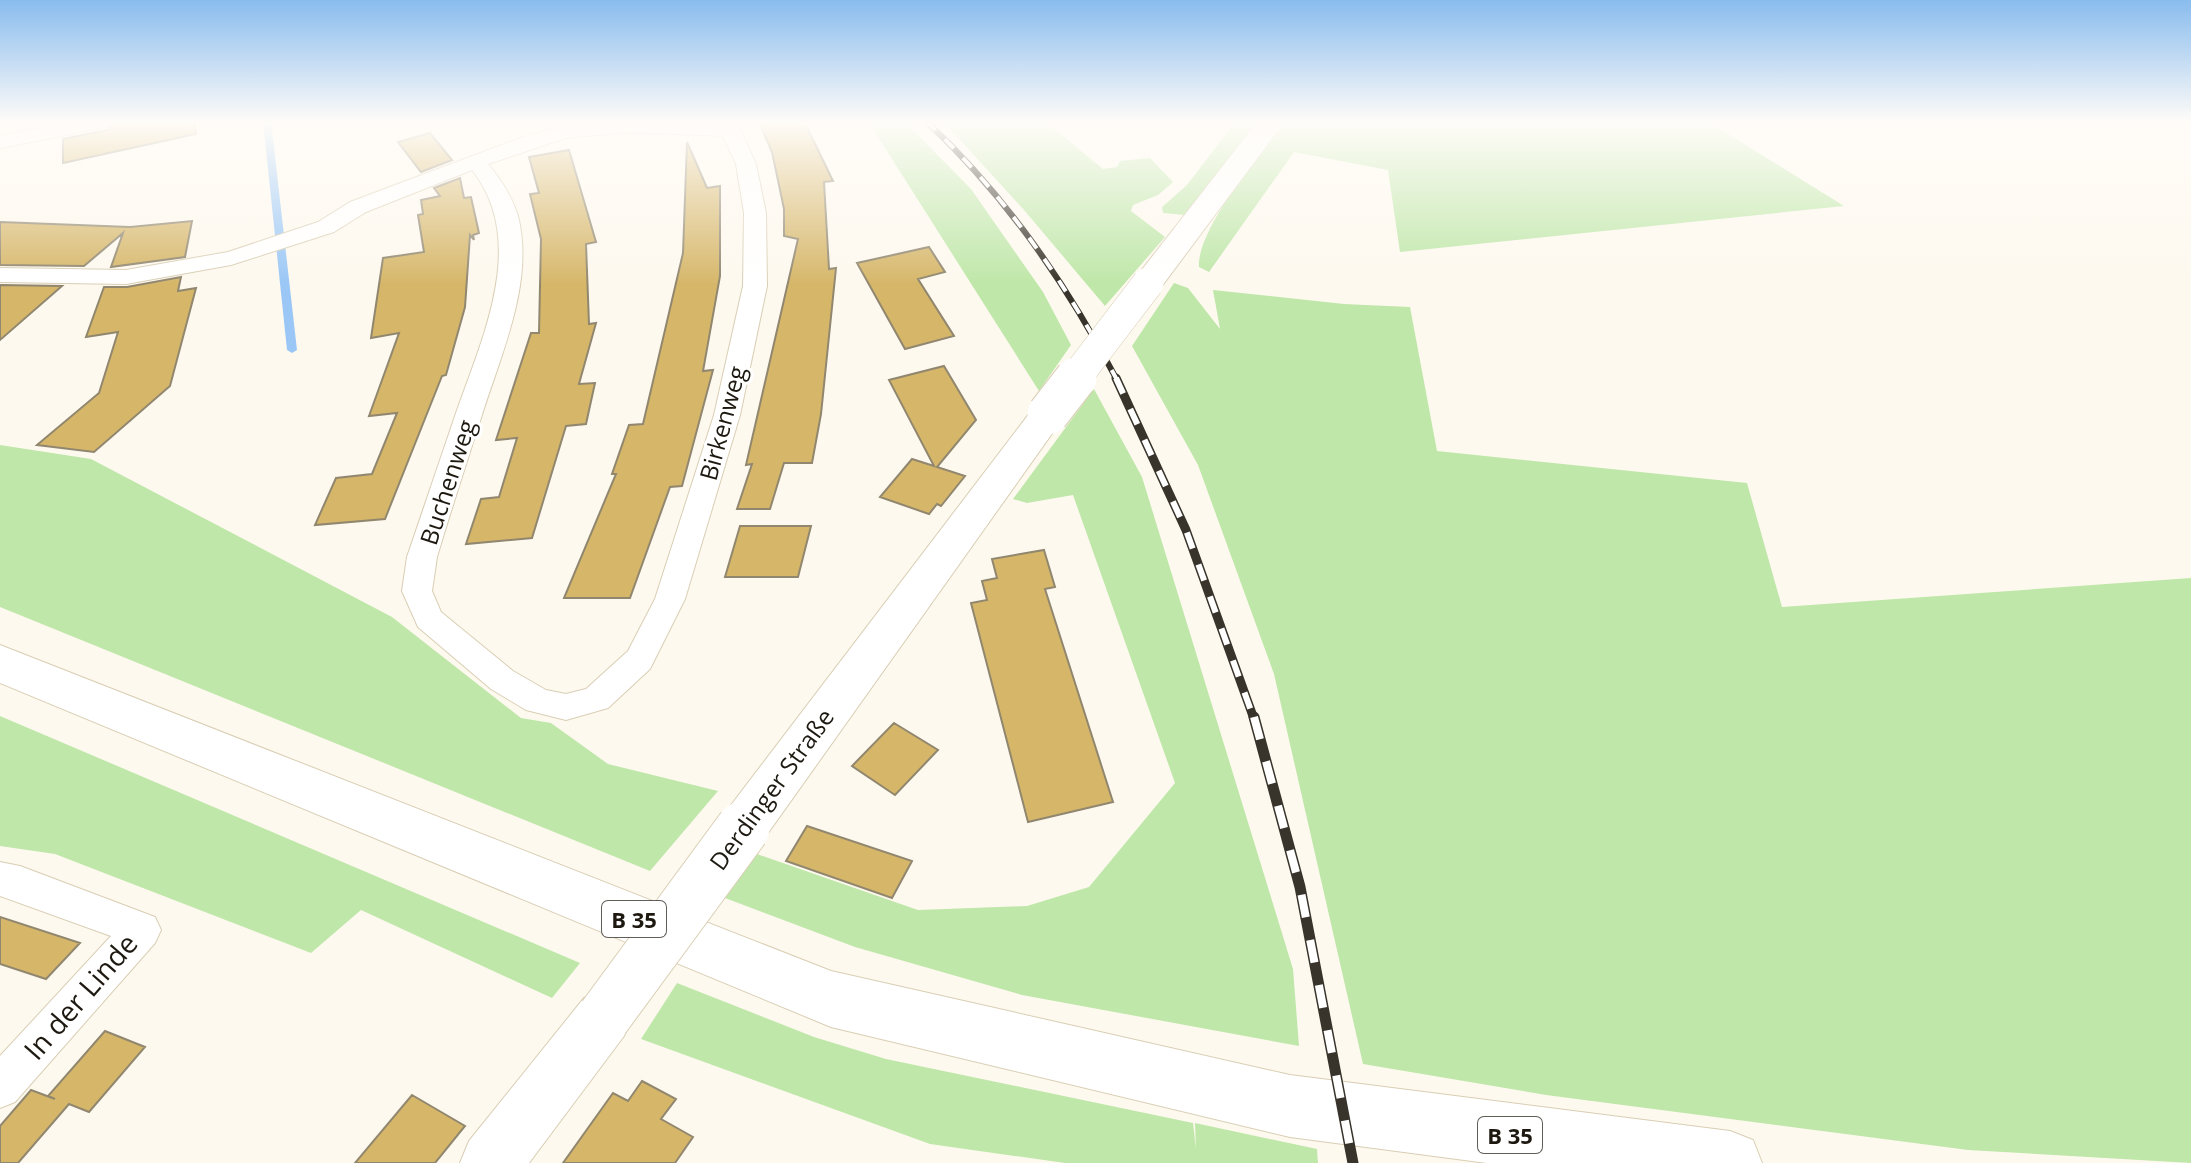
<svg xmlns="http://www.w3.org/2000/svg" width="2191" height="1163" viewBox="0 0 2191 1163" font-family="'Open Sans',sans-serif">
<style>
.green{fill:#bfe7a9}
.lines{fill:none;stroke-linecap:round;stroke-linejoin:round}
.stream{fill:#9ac7f6;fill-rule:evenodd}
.building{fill:#d6b76a;stroke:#91876f;stroke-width:2}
.minor-casing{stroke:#d9ceb4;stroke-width:2}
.secondary-casing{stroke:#d9ceb4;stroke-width:2}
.primary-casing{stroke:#d9ceb4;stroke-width:2}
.minor{fill:#fff;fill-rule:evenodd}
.secondary{fill:#fff;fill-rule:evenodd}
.primary{fill:#fff;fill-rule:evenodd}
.rail-far2-casing{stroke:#38342b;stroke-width:6}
.rail-far1-casing{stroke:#38342b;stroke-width:9}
.rail-casing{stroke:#38342b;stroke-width:11}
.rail-far2{stroke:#fff;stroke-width:4;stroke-dasharray:13;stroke-linecap:butt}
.rail-far1{stroke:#fff;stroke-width:6;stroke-dasharray:17;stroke-linecap:butt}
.rail{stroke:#fff;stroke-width:8;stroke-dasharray:23;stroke-linecap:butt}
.secondary-bridge-far2-casing{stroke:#d9ceb4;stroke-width:32;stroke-linecap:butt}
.secondary-bridge-far1-casing{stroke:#d9ceb4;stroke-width:43;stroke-linecap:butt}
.secondary-bridge-casing{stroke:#d9ceb4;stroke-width:55;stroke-linecap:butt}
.secondary-bridge-far2{stroke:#fff;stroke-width:31}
.secondary-bridge-far1{stroke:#fff;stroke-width:41}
.secondary-bridge{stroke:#fff;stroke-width:53}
.labels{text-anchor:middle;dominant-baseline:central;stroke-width:6;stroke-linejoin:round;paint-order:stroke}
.shield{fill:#fff;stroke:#615e58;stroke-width:2}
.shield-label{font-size:22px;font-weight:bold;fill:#1d1910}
.street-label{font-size:24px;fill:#1d1910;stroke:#fff}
.near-street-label{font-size:28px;fill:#1d1910;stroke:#fff}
</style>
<rect width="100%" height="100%" fill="#fef9ef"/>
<path class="green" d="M868,121H904L971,189L1043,292L1071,345L1039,391Z
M943,121H1045L1103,169L1117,167L1120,161L1150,158L1173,182L1158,195L1133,205L1131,211L1165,237L1105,306L1024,210Z
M1236,121H1262L1185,215L1163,213L1162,207L1187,185Z
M1286,121H1707L1844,206L1400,252L1388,170L1294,152L1209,272L1199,267C1196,230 1262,152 1286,121Z
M1174,283L1188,288L1220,329L1213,290L1344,304L1410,307L1437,451L1747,483L1782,607L2191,578V1163L1968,1150L1546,1095L1363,1064L1274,674L1198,465L1132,346Z
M1094,389L1142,477L1293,969L1299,1046L1022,995L855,947L725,898L757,854L918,910L1027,906L1089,887L1175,783L1073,495L1027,503L1013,499Z
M0,445L91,459L392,617L521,718L551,723L608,764L718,791L650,871L0,607Z
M0,716L580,963L552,998L361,910L311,953L55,854L0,846Z
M677,983L814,1037L886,1059L1193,1123L1196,1149L1195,1123L1317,1149L1318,1163H1065L930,1144L641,1039Z"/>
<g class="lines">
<path class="stream" d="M263,121H271L297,350L292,353L287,350Z"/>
</g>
<path class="building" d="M119,121H194L196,134L63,163V139L107,130Z
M785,121H804L833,181L824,182L829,269L836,268L821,414L812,463H784L770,509H737L752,464L746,465L798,239L784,236V209L772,152L760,125Z
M430,133L452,160L421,172L398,142Z
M687,142L707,188L720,186V276L703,371L713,370L682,486L670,487L630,598H564L616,474H612L629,425L643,424L683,253Z
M569,150L596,242L586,244L589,324L596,323L579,384L595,383L586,424L566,426L532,538L466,544L481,499L499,497L517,438L496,440L531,333H539L541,239L530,194L539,193L529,157Z
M460,178L464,198L471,197L479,233L473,235L474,240L470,235L465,307L446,375L442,376L385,519L315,525L336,478L372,474L397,413L369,416L399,333L371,338L383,258L424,252L418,215L423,214L421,200L440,196L434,188Z
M192,221L185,257L111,267L123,233L84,266L0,265V222L130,227Z
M929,247L945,272L918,279L954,336L905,349L857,263Z
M181,277L178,291L196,288L170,386L94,452L37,445L99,393L118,332L86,337L104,287H127Z
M0,285L62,286L0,340Z
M944,366L976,420L937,467L965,476L941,506L937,504L929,514L880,497L912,459L934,466L889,380Z
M740,526H811L798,577H725Z
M1044,550L1055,587L1045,589L1113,802L1028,822L971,603L987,600L982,581L997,578L992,559Z
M894,723L938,750L895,795L852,766Z
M807,826L912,861L892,898L786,861Z
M0,917L80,943L46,979L0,964Z
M105,1031L145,1047L89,1112L69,1104L18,1163H0V1126L31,1090L55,1099L48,1096Z
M642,1081L676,1099L661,1119L693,1137L675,1163H563L613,1093L628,1101Z
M412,1095L465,1126L435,1163H355Z"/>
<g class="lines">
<defs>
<path id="minor" d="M77,121H116L106,127L0,148V136Z
M622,121L718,124L716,121H736L756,164L766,213L767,286L740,415L685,599L650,669L608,708L566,720L526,710L491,689L418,627L402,591L407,557C423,511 438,465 454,419C480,342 530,243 472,170L366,212L334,232L231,265L126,284L0,282V268L126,270L228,252L318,222L350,202L523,137L566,126ZM630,132L723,136L736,164L744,213L743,286L714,415L655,599L628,651L586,689L566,694L546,690L513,671L441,612L432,591L437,557C451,510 466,464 481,418C500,356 535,283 518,216C512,196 501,180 488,164L566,138Z
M0,862L20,866L155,917L161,930L155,943L15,1102L0,1108V1056L111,936L0,896Z"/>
<path id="secondary" d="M1258,121H1285L1159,290L1148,293L1137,290L1132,283L1137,276Z
M1048,402L1061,406L1066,414L761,843L743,850L725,843L718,828L725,813L1035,406Z
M604,989L624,998L632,1017L624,1036L529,1163H460L469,1141L584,998Z"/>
<path id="primary" d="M0,645L831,971L1290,1075L1730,1131L1753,1140L1762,1163H1487L1290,1137L831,1027L0,683Z"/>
</defs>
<use href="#minor" class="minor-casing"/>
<use href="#secondary" class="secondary-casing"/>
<use href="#primary" class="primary-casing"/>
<use href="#minor" class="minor"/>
<use href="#secondary" class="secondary"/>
<use href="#primary" class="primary"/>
<defs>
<path id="rail-far2" d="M926,121C1006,196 1066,283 1117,380"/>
<path id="rail-far1" d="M1116,378L1186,530L1254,719"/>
<path id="rail" d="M1254,717L1300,887L1353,1163"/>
</defs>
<use href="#rail-far2" class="rail-far2-casing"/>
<use href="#rail-far1" class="rail-far1-casing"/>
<use href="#rail" class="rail-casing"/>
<use href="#rail-far2" class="rail-far2"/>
<use href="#rail-far1" class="rail-far1"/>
<use href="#rail" class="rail"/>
<defs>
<path id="secondary-bridge-far2" d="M1074,380L1148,283"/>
<path id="secondary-bridge-far1" d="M1048,414L1076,378"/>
<path id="secondary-bridge" d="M604,1017L743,828"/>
</defs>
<use href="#secondary-bridge-far2" class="secondary-bridge-far2-casing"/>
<use href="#secondary-bridge-far1" class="secondary-bridge-far1-casing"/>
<use href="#secondary-bridge" class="secondary-bridge-casing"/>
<use href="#secondary-bridge-far2" class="secondary-bridge-far2"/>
<use href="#secondary-bridge-far1" class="secondary-bridge-far1"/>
<use href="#secondary-bridge" class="secondary-bridge"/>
</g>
<linearGradient id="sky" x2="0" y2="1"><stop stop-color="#89bcee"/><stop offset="0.43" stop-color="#fffcf8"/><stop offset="1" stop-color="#fffcf8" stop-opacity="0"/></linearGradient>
<rect width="2191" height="284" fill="url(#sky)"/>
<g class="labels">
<g class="shield">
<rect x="602" y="901" width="64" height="36" rx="6"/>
<rect x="1478" y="1117" width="64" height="36" rx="6"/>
</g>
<g class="shield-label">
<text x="634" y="919">B 35</text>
<text x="1510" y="1135">B 35</text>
</g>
<g class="street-label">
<text transform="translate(722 423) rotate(-75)">Birkenweg</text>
<text transform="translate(447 482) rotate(-72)">Buchenweg</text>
<text transform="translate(771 789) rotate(-54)">Derdinger Straße</text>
</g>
<g class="near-street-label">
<text transform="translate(80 996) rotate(-49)">In der Linde</text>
</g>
</g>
</svg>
